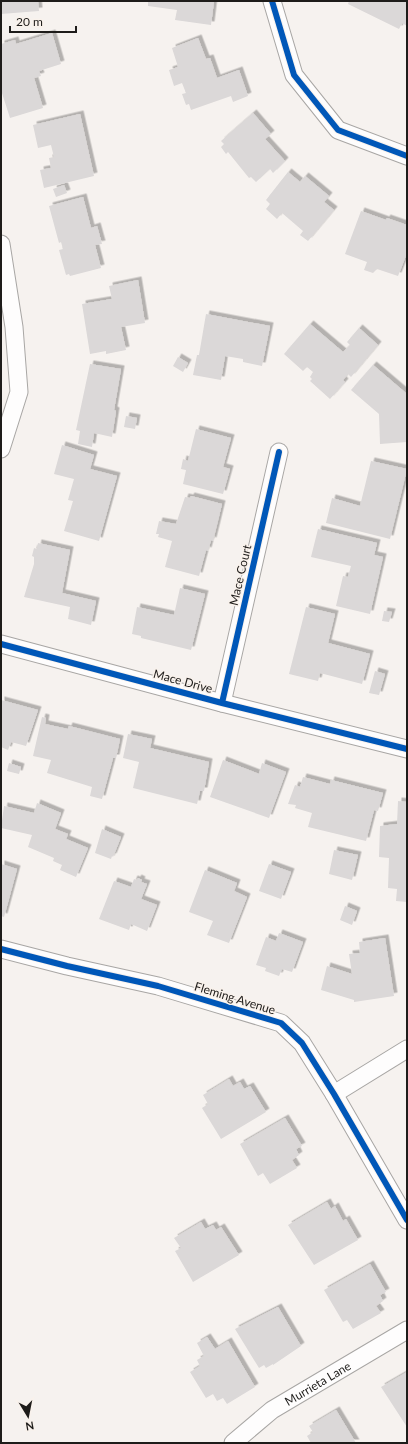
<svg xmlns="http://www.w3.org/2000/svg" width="408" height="1444" viewBox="0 0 408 1444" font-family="Lato,sans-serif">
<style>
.building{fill:#dbd8d8;filter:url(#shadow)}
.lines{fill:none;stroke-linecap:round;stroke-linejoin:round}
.street-casing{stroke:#a8a6a4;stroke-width:19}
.street{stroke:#fefdfd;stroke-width:17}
.cycleway-casing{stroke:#f9f2ec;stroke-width:8}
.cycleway{stroke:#0057b8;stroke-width:6}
.labels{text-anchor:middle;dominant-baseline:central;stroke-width:3;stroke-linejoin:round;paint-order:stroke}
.street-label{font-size:12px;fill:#1e1c1a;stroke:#f9f2ec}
</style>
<defs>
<filter id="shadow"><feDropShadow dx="3.5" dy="-3.5" stdDeviation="0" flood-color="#0004"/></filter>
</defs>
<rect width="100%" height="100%" fill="#f6f2ef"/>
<path class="building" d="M1,1H38L39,11L1,14Z
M148,1H214L211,25L175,20L177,10L148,6Z
M349,1H407V26L402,23L399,29L348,4Z
M52,33L61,64L39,71L41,76L34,78L43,108L10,118L1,90V44L15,40L16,44Z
M198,38L206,59L210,58L217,78L239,70L248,96L233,102L231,96L191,110L189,104L186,105L182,94L186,93L182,83L174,86L169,70L178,67L172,48Z
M253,113L271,134L265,139L285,161L273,173L270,169L256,182L251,177L249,178L228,152L226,154L221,147L224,144L221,141Z
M80,114L94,176L44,188L40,170L51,168L49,158L54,157L51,145L38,148L33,125Z
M288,172L300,182L305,176L329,196L324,202L334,210L308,241L300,235L303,231L282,213L277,219L266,209L270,204L266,200Z
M64,185L67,193L56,197L53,189Z
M83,197L91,228L97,226L102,244L95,245L101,268L70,276L69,274L66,275L59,250L63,249L61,242L59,243L49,206Z
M361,211L386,220L387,218L407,225V253L398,276L377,269L373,273L364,270L367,262L345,254Z
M138,280L145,323L121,327L126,350L106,354V351L90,354L82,304L112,299L109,286Z
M206,314L270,326L262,366L243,362V359L225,356L221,380L193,375L197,355H199Z
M310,324L343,352L350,345L347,342L359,328L378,345L351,377L348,374L343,380L345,382L330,399L310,381L312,379L310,377L313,372L307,367L303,371L284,354Z
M178,357L188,363L183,372L173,366Z
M90,364L121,369L114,410L116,411L112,437L94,433L92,447L78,444L80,431L76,430Z
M373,365L407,394V442L380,444L379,414L351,390Z
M126,416L137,418L135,429L124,427Z
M196,429L231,438L223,467L230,469L223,494L183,484L186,470L181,469L183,459L188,461Z
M62,445L94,455L90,469L117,476L99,541L64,531L73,501L68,500L74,479L54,474Z
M371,461L407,469L390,539L326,523L332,498L360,506Z
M191,496L222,504L213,541L211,540L208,551L206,550L199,576L165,567L172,541L158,537L159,534H156L159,521L176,524L185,497L190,498Z
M318,529L377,543L374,555L383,557L370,614L336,606L343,576L348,577L351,566L311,557Z
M38,543L70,550L62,593L96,601L91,625L68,619L70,607L24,597L34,564V557L32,556L34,548L37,549Z
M180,588L205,594L191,650L141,638V636L132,634L137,607L174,615Z
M306,607L335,614L328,643L370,654L362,684L320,673L318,681L289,674Z
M384,611L392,612L389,622L382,621Z
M375,671L385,674L379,695L369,693Z
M1,700L38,710L26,746L11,742L8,750L1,747Z
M42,717L46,718L45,724L68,729L69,726L120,739L116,758H113L102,799L90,796L92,787L47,773L51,760L33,756Z
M128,734L152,739L150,748L209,762L204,791H200L197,804L133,788L139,762L123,758Z
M223,760L259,774L262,763L286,772L269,818L210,797Z
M9,763L21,767L19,774L7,771Z
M303,777L330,784L331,780L383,793L378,811L374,810L366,841L308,827L312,813L295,808L296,805L288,804L295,785L300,787Z
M398,801L407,802V902L396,901L397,889L388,888L389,858L379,857L380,826L397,824Z
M37,803L61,813L55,829L68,834L66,839L88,848L76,877L60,870L62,865L53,861L54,858L28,847L32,835L1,828L4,806L34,813Z
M102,829L121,837L113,857L112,856L111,859L95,853Z
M334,850L358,855L352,880L329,874Z
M1,864L17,869L4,917L1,916Z
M269,864L291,872L281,899L259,891Z
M205,870L237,883L234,891L247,897L229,943L207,935L213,921L189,912Z
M138,878L142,880L141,882L147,884L141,899L157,905L147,931L131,924L129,930L99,919L114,881L131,887L134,879L137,880Z
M345,906L357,911L352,925L340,920Z
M279,933L303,942L292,972L282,969L279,976L265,971L266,968L256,965L266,937L276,941Z
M385,938L394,996L354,1002V1000L321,990L327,966L352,974L349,954L360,953L359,942Z
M229,1079L233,1086L240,1082L244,1089L250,1086L266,1112L221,1139L202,1108L208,1104L203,1095Z
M285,1118L302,1146L296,1149L299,1155L292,1160L297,1168L270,1184L263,1173L258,1176L240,1144Z
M327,1202L331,1209L335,1206L343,1221L346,1219L358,1240L314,1265L288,1225Z
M201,1222L205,1229L213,1225L216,1230L221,1227L239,1255L193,1282L175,1251L181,1248L174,1238Z
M370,1264L386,1292L380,1295L383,1301L376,1306L381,1313L353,1329L347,1320L343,1322L324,1290Z
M278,1307L301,1346L273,1365V1364L266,1368L264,1365L259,1368L235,1329Z
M207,1337L215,1349L228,1341L255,1387L227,1404L223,1398L217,1401L213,1394L206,1398L190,1372L200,1366L197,1360L204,1356L197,1343Z
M407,1372V1427L381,1387Z
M336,1410L356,1443H311L307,1436L313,1432L309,1426Z"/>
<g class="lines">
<defs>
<g id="street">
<path d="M272,1L294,75L338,130L407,156"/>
<path d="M1,244L14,327L19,392L1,449"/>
<path d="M1,644L222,703L407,749"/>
<path d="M222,703L279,452"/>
<path d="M1,949L67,966L158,986L281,1023L302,1043L334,1094L407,1220"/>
<path d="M334,1094L407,1049"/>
<path id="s1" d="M233,1443L272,1410L407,1330"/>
</g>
</defs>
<use href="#street" class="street-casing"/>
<use href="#street" class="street"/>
<defs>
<path id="cycleway" d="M272,1L294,75L338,130L407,156
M1,644L222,703L407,749
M222,703L279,452
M1,949L67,966L158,986L281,1023L302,1043L334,1094L407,1220"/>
</defs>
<use href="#cycleway" class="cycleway-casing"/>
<use href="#cycleway" class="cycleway"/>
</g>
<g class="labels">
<g class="street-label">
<text transform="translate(240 575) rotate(-77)">Mace Court</text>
<text transform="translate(183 681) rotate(15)">Mace Drive</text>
<text transform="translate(235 998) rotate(17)">Fleming Avenue</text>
<text stroke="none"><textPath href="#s1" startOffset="104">Murrieta Lane</textPath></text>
</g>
</g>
<rect width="408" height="1444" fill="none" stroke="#1e1c1a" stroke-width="4"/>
<g transform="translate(28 1416) rotate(170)" stroke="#f9f2ec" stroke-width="3" paint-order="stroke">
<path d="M0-3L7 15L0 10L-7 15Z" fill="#1e1c1a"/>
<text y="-6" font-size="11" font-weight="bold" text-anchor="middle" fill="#1e1c1a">N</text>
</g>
<path d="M10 26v6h66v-6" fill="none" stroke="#1e1c1a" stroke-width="2"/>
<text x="16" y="26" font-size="12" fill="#1e1c1a" stroke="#f9f2ec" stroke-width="3" paint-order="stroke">20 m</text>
</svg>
